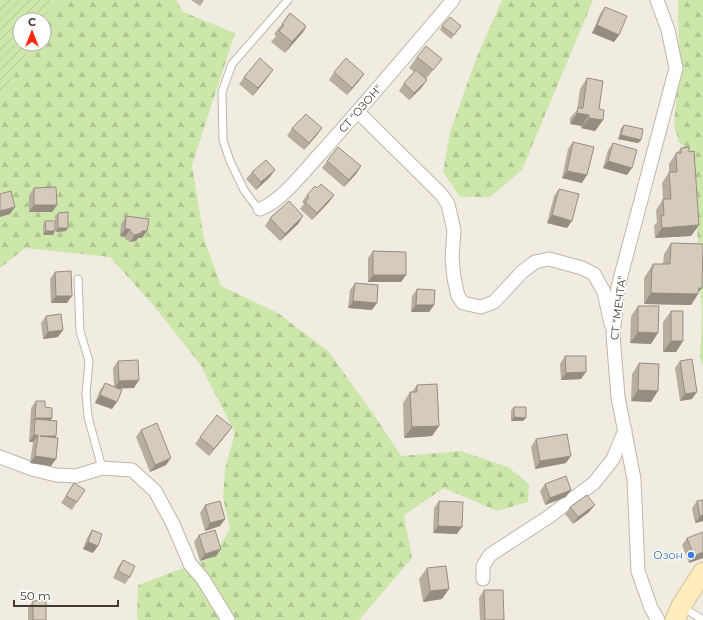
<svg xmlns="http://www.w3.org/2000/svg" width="703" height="620" viewBox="0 0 703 620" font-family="Montserrat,sans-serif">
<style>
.forest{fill:url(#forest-firs)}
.garden{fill:url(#garden-furrows)}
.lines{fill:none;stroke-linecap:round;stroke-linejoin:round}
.lane-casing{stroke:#bfb6a8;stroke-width:9}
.street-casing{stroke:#bfb6a8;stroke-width:15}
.secondary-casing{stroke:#d5c193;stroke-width:21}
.lane{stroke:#fff;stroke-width:7}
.street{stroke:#fff;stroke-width:13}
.secondary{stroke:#ffedbe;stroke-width:19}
.wall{fill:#b8aea0}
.shaded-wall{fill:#968d82}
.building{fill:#d6caba;stroke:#968d82}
.shop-dot{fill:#3f7fe0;stroke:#fff;stroke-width:1.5}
.labels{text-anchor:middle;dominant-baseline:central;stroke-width:3;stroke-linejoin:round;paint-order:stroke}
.street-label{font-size:11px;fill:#423c33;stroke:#fff}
.shop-label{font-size:11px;fill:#366cbe;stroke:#fff;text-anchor:end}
</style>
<defs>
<pattern id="forest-firs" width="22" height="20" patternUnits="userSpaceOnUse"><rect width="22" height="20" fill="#cde6aa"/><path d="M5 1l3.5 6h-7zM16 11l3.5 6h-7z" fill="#b1c693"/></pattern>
<pattern id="garden-furrows" width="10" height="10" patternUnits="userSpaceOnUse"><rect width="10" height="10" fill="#cde6aa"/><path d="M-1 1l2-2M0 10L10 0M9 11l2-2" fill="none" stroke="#b1c693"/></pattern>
</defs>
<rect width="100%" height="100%" fill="#f1ece2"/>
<path class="forest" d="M50,0H176L183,12L235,33L192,165L204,239L221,286L278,313L329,352L374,415L401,456L461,451L508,467L529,484L528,502L497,511L444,488L404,515L412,558L359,620H139L137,617L138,585L213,557L230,529L223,498L225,469L235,433L200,364L154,306L110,257L25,248L0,268V95L10,83L31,44H44V20L54,2Z
M502,0H593L522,170L490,197H460L443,172L450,132L476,59Z
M678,0H703V366L700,359L702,317L693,154L679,142L674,125L679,67Z"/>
<path class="garden" d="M0,0H50L54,2L44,20H20V44H31L10,83L0,95Z"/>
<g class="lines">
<defs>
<path id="lane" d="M260,209L255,205L244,190L230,161L223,140L222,92L232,64L288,0
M78,279L80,331L89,361L86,394L88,417L102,468
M681,606L703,620"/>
<g id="street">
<path d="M657,0L668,30L676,68L618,287L613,335L618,397L634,479L638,571L651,608L658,620"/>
<path d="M358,112L441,194L448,204L454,231L452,258L454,278L458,296L463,303L481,307L494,302L522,272L535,262L549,259L582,268L594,274L604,292L611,324"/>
<path id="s1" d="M260,209C281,202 305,170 320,154C365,104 409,52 453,0"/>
<path d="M0,457L32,469L56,475L76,476L102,468L132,470L155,491L173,524L190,564L203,579L228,620"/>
<path d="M483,579V566L490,555L547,518L594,483L613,459L625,430"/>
</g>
<path id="secondary" d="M675,620L681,606L703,572"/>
</defs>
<use href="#lane" class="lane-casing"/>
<use href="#street" class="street-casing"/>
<use href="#secondary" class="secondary-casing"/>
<use href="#lane" class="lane"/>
<use href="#street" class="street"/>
<use href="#secondary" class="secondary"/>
</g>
<path class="wall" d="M191,0H204L200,6Z
M605,7L619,35L614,42L592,33L600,14Z
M282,24L306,27L285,53L271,42L276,36L274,34Z
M442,26H461L451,39L440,30Z
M417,57L442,59L426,79L422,87L409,100L399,91L404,83L414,72L409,68Z
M273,70L268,77L253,96L239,84L244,77Z
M334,72L364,74L359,81L347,95L329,80Z
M587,78L603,120L595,131L581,128L582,126L570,124V118L577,110L580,89Z
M624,125L641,140L638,143L618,139L621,128Z
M292,128H322L317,135L304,150L287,136Z
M573,142L582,183L562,178L568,149Z
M613,143L627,175L603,168L608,150Z
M681,148L699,225L691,236L655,238L654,226L657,222L656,210L663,199L662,183L669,172V164L676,153H677Z
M327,161L361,166L356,174L344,187L322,168Z
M252,172L270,177L256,190L246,179Z
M34,188L57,205L52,212H29V195Z
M317,188L334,195L329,202L312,220L300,209L304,204L302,202L307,195Z
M559,189L567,228L547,223L554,196Z
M58,213L66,231L56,232L55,216Z
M126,216L147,231L142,238H138L136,241L130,242L125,239V237L120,236L121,224Z
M303,216L298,224L280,241L265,226L270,218Z
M45,221L53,235H43V225Z
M671,243L702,288L698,293V294L691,305L644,304V278L653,264H663L664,254Z
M373,251L406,275L401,282H368V258Z
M55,272L67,303H51L50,279Z
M355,283L372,310L348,308L350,290Z
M417,289L434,305L429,312H411L412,296Z
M638,306L651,344L630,343L631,316Z
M671,311L683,341L676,352H663V322Z
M46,316L63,330L58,337L43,339L41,323Z
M565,356L581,379L561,380L560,364Z
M118,361L134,388H119L112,409L95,403L100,390L105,383L114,386L113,368Z
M680,361L692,399L680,401L675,368Z
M639,363L651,402L631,401L632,374Z
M417,385L439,426L432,436L404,438L403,403L410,392H412Z
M36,401L45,407L51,420L56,436L55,438L51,466L30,463L33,442H29L30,426L31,425H30L31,408Z
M514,407L523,421H511V410Z
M232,427L209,456L195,444L200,437Z
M141,430L166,465L150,472L136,437Z
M536,439L566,463L535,469L531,447Z
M74,483L77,502L72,510L61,503Z
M545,484L566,497L545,505L540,491Z
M439,501L457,534L433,533L434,508Z
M697,501L703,521L695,523L692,508Z
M205,505L225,519L220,526L205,531L200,513Z
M570,507L589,512L573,524L565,514Z
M92,530L93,553L83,549L87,538Z
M199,535L216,556L200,561L194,542Z
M687,538L703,558L689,563L682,545Z
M123,560L130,577L125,584L113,578L118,567Z
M427,568L442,599L423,602L419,579Z
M484,590L504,620H480L479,598Z
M33,601L46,620H28V608Z"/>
<path class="shaded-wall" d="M597,25L619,35L614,42L592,33Z
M306,26L301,33L306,27L304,31L285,53L292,42Z
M273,70L268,77L253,96L258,88Z
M364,74L359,81L347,95L352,88Z
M427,80L422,87L409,100L414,93Z
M577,113L589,115L582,126L570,124Z
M589,118L603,120L595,131L581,128Z
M322,128L317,135L304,150L309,143Z
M621,135L641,140L638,143L618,139Z
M608,161L632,168L627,175L603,168Z
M361,166L356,174L344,187L349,180Z
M275,170L270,177L256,190L261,182Z
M567,171L587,175L582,183L562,178Z
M334,195L329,202L312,220L317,213Z
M34,205H57L52,212H29Z
M15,207L10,214L0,217V211Z
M552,215L572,221L567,228L547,223Z
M303,216L298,224L280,241L285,234Z
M699,225L691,236L655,238L662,228Z
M58,228H68L66,231L56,232Z
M125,229H130L125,237L120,236Z
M46,231H55L53,235H43Z
M142,231H147L142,238H138L136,241L130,242L135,235Z
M373,275H406L401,282H368Z
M699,288H702L697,294H698L691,305L644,304L651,293Z
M56,296H72L67,303H51Z
M353,301L377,303L372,310L348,308Z
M416,305H434L429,312H411Z
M63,330L58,337L43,339L48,332Z
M638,332L658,333L651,344L630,343Z
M671,341H683L676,352H663Z
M586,372L581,379L561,380L566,373Z
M139,380L134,388L114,389L119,381Z
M638,390L658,391L651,402L631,401Z
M697,392L692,399L680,401L685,394Z
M100,395L117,402L112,409L95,403Z
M514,417L526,418L523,421H511Z
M35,418H52L47,425L35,419L30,425Z
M439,426L432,436L404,438L412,427Z
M232,427L227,434L209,456L214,449Z
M34,435H38L33,442H29Z
M40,436H56L51,443Z
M35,456L56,459L51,466L30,463Z
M571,456L566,463L535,469L540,461Z
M171,458L166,465L150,472L155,465Z
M571,490L566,497L545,505L550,498Z
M595,505L589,512L573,524L578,517Z
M703,515V521L695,523L700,516Z
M225,519L220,526L205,531L210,523Z
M438,526L462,527L457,534L433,533Z
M88,542L98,546L93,553L83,549Z
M221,549L216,556L200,561L205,554Z
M703,552V558L689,563L694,556Z
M449,589L442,599L423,602L430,591Z"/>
<path class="building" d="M605,7L627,16L619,35L597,25Z
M290,13L306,26L292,42L279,31L284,25L282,24Z
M450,17L461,26L454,35L442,26Z
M426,46L442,59L433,70L417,57Z
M260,58L273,70L258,88L244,77Z
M346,58L364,74L352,88L334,72Z
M416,70L427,80L414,93L404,83Z
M587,78L603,81L599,109L604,110L603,120L589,118V115L577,113L578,108H583Z
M306,114L322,128L309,143L292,128Z
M624,125L643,129L641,140L621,135Z
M573,142L594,147L587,175L567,171Z
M613,143L637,150L632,168L608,161Z
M338,147L361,166L349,180L327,161Z
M689,147V152L694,151L699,225L662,228L661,216L664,215L663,199H671L669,172H677L676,153H681V148Z
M266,160L275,170L261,182L252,172Z
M321,184L334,195L317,213L305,202L309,197L307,195L315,186L317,188Z
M56,187L57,205H34V188Z
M559,189L579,194L572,221L552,215Z
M11,191L15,207L0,211V194Z
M289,201L303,216L285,234L270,218Z
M68,212V228H58V213Z
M126,216L149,219L147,231H142L141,233L135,235L130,232V229H125Z
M45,221H55V231H46Z
M671,243L703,244L702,288H699L698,294L651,293L652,268H653V264H670Z
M373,251L406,252V275H373Z
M71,271L72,296H56L55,272Z
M355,283L378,285L377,303L353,301Z
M417,289L435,290L434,305H416Z
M638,306H659L658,333L638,332Z
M671,311H683V341H671Z
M61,314L63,330L48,332L46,316Z
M565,356H586V372L566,373Z
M692,359L697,392L685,394L680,361Z
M138,360L139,380L119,381L118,361Z
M639,363L659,364L658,391L638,390Z
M105,383L122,390L117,402L100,395Z
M437,384L439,426L412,427L410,392H417V385Z
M36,401H45V407L52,408V418H35Z
M514,407H526V418L514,417Z
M217,415L232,427L214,449L200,437Z
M35,419L57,421L56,436H40L58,438L56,459L35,456L38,435H34Z
M157,423L171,458L155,465L141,430Z
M567,434L571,456L540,461L536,439Z
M566,476L571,490L550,498L545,484Z
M74,483L85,490L77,502L66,496Z
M587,495L595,505L578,517L570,507Z
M703,500V515L700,516L697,501Z
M220,501L225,519L210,523L205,505Z
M439,501L463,502L462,527L438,526Z
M92,530L102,534L98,546L88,542Z
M215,530L221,549L205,554L199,535Z
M703,532V552L694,556L687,538Z
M123,560L135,566L130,577L118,571Z
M446,566L449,589L430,591L427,568Z
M484,590H503L504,620H485Z
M46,600V620H33V601Z"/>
<circle class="shop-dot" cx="691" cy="555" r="4"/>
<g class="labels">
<g class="street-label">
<text stroke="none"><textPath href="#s1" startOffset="143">СТ "ОЗОН"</textPath></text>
<text transform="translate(618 308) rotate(-83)">СТ "МЕЧТА"</text>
</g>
<g class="shop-label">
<text x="683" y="555">Озон</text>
</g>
</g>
<g transform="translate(32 32)"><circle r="19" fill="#ffffff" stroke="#b3b1ad"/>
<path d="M0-3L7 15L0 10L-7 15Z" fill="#fb2b0f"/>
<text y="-6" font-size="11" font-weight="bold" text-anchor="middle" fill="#423c33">С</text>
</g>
<path d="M14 600v6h104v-6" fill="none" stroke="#423c33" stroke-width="2"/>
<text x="20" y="600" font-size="12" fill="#423c33" stroke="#ffffff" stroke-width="3" paint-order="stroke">50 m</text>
</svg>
